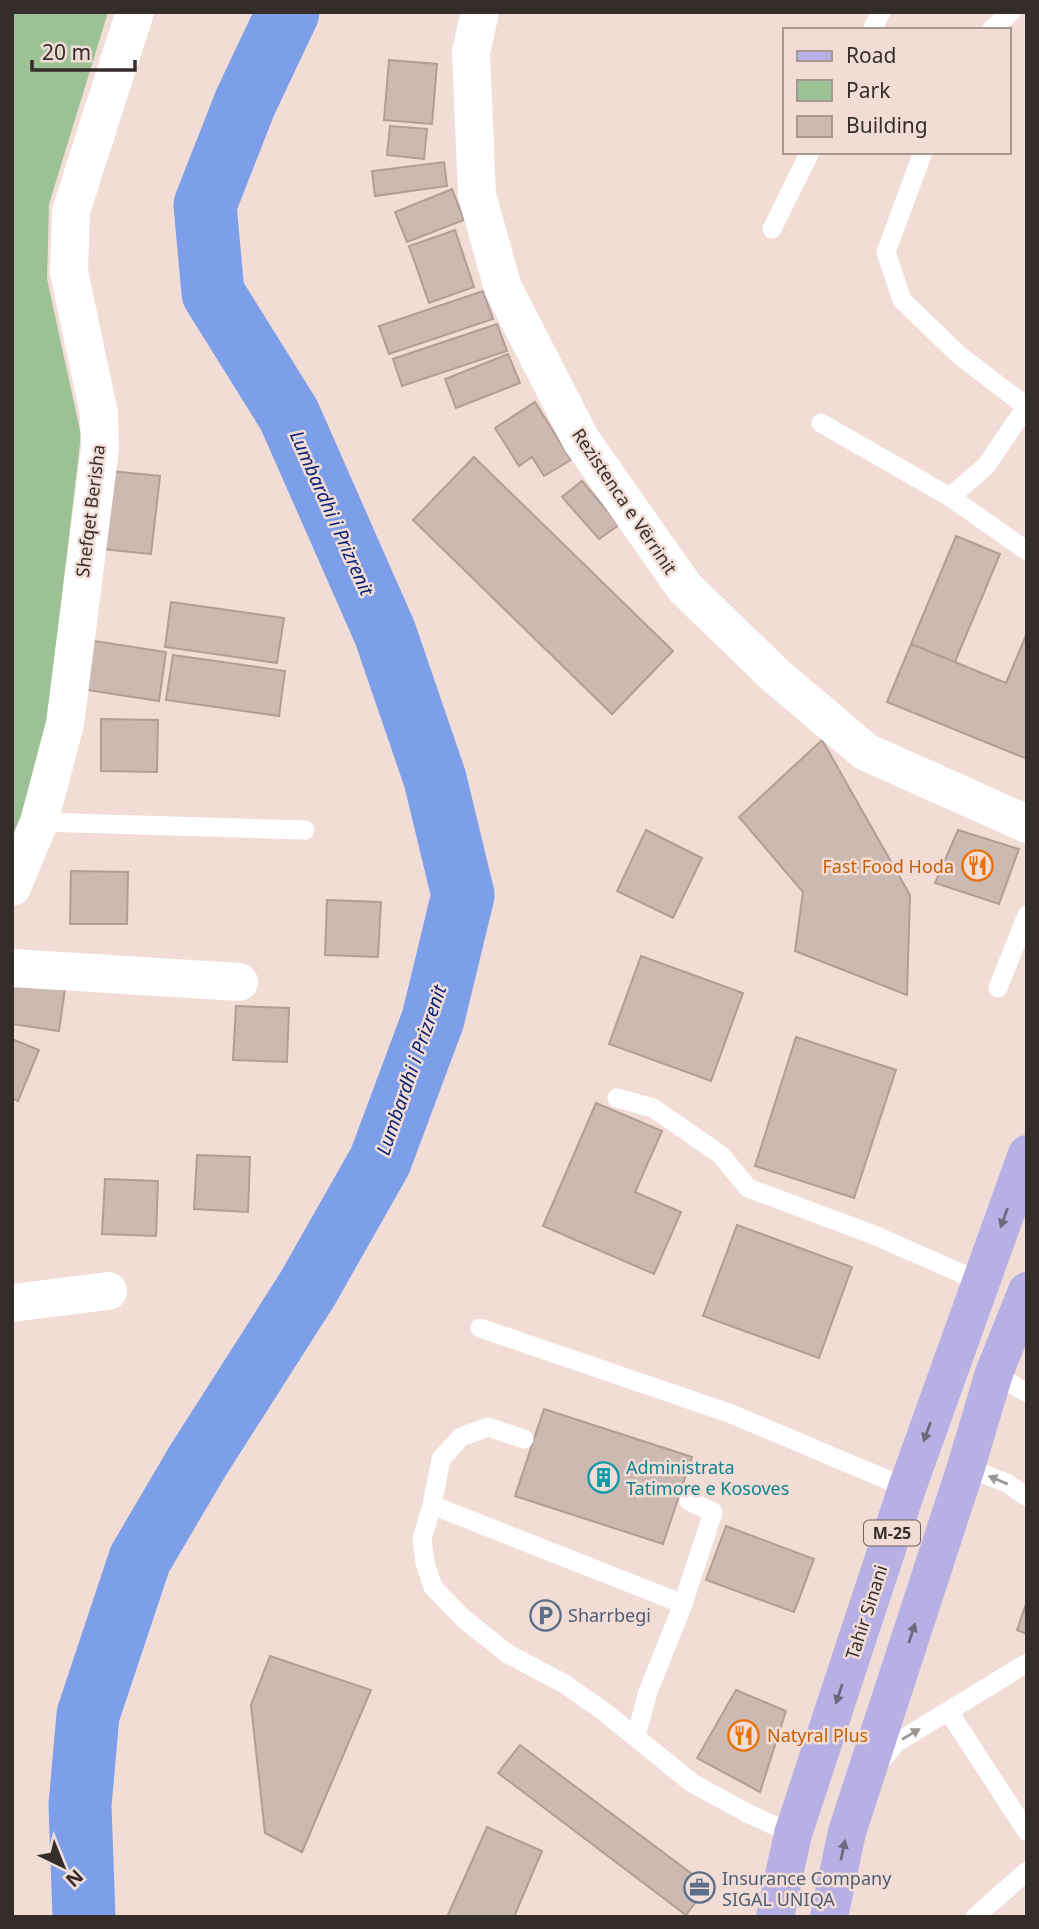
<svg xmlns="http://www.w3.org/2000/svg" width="1039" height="1929" viewBox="0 0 1039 1929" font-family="'Noto Sans',sans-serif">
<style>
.green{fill:#9cc194}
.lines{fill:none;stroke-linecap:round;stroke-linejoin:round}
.river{stroke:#7d9fe9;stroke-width:63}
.building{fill:#ccb9b2;stroke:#b09e97;stroke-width:2}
.service{stroke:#fff;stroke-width:19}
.minor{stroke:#fff;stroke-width:38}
.primary{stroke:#b6b0e5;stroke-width:38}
.oneway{fill:#6f687e}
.oneway2{fill:#9a9694}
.labels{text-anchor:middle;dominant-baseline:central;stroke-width:5;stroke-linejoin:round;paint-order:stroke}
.shield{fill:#f1ddd6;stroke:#6d625e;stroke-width:2}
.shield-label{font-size:16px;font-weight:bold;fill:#352d2a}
.street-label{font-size:18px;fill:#352d2a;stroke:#f1ddd6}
.food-label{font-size:18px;fill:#c56008;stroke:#f1ddd6;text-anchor:end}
.culture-label{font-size:18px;fill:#0d838f;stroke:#f1ddd6;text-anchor:start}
.service-label{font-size:18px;fill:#4e5e75;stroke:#f1ddd6;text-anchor:start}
.water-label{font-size:19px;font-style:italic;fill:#092275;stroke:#f1ddd6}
</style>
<rect width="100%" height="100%" fill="#f1ddd6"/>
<path class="green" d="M12,12H108L49,204L47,279L81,435L48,713L24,815L12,840Z"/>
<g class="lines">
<path class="river" d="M84,1917L80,1805L88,1715L140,1559L197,1462L308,1288L380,1161L433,1019L463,895L435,779L385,633L289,415L213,293L205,205L245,103L288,12"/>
</g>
<path class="building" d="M389,60L437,64L432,124L384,120Z
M390,126L427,129L424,159L387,155Z
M444,162L447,186L375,196L372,171Z
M452,189L464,220L407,242L395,212Z
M455,230L474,287L429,303L409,246Z
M483,291L493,319L389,354L379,326Z
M497,324L507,351L402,386L393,359Z
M508,354L520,383L456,408L445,379Z
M535,402L571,460L544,476L532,457L519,466L495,428Z
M474,457L673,651L612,714L413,520Z
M111,471L160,476L151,554L102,549Z
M582,481L619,525L599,539L562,497Z
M956,536L1000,554L955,662L911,644Z
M171,602L284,618L277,663L165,647Z
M1027,633V759L887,702L911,644L1006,683Z
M88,640L166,652L159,701L81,689Z
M173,655L285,671L279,716L166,700Z
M101,719L158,720L157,772L101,771Z
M822,740L910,895L907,995L795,951L803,892L739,817Z
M646,830L702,858L673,918L617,891Z
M958,830L1019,849L999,904L935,883Z
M71,871L128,872L127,924H70Z
M327,900L381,902L378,957L325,955Z
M641,956L743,993L711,1081L609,1044Z
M12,974L66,982L59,1031L12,1024Z
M236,1006L289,1008L287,1062L233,1060Z
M796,1037L896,1070L854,1198L755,1166Z
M12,1039L39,1050L18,1101L12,1098Z
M596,1103L662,1131L635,1192L681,1212L654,1274L543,1226Z
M197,1155L250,1157L248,1212L194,1209Z
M105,1179L158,1181L156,1236L102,1234Z
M737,1225L852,1267L819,1358L703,1316Z
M544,1409L692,1457L663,1544L515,1496Z
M726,1526L814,1559L794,1612L706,1580Z
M1027,1601V1634L1017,1630Z
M270,1656L371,1690L302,1852L265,1833L251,1705Z
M736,1690L786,1711L760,1792L697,1758Z
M520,1745L708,1886L686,1915L498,1773Z
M487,1827L542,1851L514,1917H447Z"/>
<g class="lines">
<path class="service" d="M872,30L881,12
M991,30L1011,12
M923,152L886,252L902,300L959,355L1027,407
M772,229L810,152
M821,423L950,497L1027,551
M950,497L986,466L1026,407
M39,822L305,830
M998,988L1027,915
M617,1098L653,1108L721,1155L748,1188L874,1235L981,1282
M480,1328L729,1413L907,1488
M994,1373L1027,1393
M524,1439L488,1427L461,1437L441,1459L432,1505L422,1539L425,1563L433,1587L464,1619L508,1654L563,1683L602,1710L692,1783L747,1813L793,1834
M966,1467L1007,1483L1027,1497
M432,1505L683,1604
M949,1712L1027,1832
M636,1736L648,1692L683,1604L713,1512L689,1501
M880,1762L896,1743L1027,1663
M975,1917L1027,1871"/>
<path class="minor" d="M480,12L471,52L477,195L503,288L581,440L685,588L776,676L866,752L1027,824
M12,887L39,822L65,724L100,448L99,414L69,272L71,211L135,12
M12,968L239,982
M12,1303L108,1291"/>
<path class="primary" d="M775,1917L793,1834L907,1488L1027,1154
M829,1917L847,1832L966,1467L994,1373L1027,1291"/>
</g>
<defs><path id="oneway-solid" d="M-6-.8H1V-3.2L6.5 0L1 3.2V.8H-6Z" transform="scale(1.75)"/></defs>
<g class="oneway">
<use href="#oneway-solid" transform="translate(1004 1218) rotate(110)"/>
<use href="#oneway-solid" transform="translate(927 1432) rotate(110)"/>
<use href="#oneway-solid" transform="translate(912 1633) rotate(-72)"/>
<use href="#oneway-solid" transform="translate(839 1694) rotate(108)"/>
<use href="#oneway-solid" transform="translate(843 1850) rotate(-78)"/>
</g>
<g class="oneway2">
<use href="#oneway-solid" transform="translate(998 1480) rotate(-157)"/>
<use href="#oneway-solid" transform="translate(911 1734) rotate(-31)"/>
</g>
<defs>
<symbol id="restaurant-ring" viewBox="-11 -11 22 22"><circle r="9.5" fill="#f1ddd6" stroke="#e8710a" stroke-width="1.5"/><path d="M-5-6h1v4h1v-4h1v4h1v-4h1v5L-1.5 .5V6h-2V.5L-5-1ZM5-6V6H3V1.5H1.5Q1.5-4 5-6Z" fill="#e8710a"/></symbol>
<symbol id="building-ring" viewBox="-11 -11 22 22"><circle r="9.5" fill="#f1ddd6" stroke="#0f9aa8" stroke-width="1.5"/><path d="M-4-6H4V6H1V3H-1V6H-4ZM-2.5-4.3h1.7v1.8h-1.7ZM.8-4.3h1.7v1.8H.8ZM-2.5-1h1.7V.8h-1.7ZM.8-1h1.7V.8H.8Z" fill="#0f9aa8"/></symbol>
<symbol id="parking-ring" viewBox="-11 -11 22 22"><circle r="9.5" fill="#f1ddd6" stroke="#5c6f8a" stroke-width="1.5"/><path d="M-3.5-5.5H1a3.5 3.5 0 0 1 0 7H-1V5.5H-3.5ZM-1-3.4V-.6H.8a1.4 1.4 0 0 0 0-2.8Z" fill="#5c6f8a"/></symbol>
<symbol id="office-ring" viewBox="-11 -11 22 22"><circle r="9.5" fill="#f1ddd6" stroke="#5c6f8a" stroke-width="1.5"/><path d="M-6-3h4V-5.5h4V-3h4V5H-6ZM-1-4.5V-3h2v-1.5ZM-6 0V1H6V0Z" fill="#5c6f8a"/></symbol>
</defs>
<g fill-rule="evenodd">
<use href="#restaurant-ring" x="960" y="848" width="35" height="35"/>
<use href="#building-ring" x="586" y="1460" width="35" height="35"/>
<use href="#parking-ring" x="528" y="1598" width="35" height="35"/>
<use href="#restaurant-ring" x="726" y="1718" width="35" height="35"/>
<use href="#office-ring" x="682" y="1870" width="35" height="35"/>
</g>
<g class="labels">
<rect class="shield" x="864" y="1520.5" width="56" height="25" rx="5"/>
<g class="shield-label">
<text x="892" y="1533">M-25</text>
</g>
<g class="street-label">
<text transform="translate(625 501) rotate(56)">Rezistenca e Vërrinit</text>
<text transform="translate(90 511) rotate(-83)">Shefqet Berisha</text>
<text transform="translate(866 1612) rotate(-72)">Tahir Sinani</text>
</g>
<g class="food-label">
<text x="954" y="866">Fast Food Hoda</text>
<text x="767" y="1735" text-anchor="start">Natyral Plus</text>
</g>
<g class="culture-label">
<text x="626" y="1467">Administrata<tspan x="626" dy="21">Tatimore e Kosoves</tspan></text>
</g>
<g class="service-label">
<text x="568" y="1615">Sharrbegi</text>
<text x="722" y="1878">Insurance Company<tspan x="722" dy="21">SIGAL UNIQA</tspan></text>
</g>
<g class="water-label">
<text transform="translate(332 513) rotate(66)">Lumbardhi i Prizrenit</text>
<text transform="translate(411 1070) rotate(-71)">Lumbardhi i Prizrenit</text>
</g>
</g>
<rect width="1039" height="1929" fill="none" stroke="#352d2a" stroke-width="28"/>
<rect x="783" y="28" width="228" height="126" fill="#f1ddd6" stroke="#a69791" stroke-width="2"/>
<rect x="797" y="51" width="35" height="10" fill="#b6b0e5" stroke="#a69791" stroke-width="2"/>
<text x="846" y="63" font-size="21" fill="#352d2a">Road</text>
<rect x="797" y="80" width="35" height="21" fill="#9cc194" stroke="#a69791" stroke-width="2"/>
<text x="846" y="98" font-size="21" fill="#352d2a">Park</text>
<rect x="797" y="116" width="35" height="21" fill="#ccb9b2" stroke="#a69791" stroke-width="2"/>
<text x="846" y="133" font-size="21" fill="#352d2a">Building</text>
<g transform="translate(63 1866) rotate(137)" stroke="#f1ddd6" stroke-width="5" paint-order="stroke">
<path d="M0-5L12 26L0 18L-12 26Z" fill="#352d2a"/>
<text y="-10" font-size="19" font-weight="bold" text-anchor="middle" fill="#352d2a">N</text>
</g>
<path d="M32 60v10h103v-10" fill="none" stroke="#352d2a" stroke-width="3.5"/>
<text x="42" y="60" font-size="21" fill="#352d2a" stroke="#f1ddd6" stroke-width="5" paint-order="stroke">20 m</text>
</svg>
